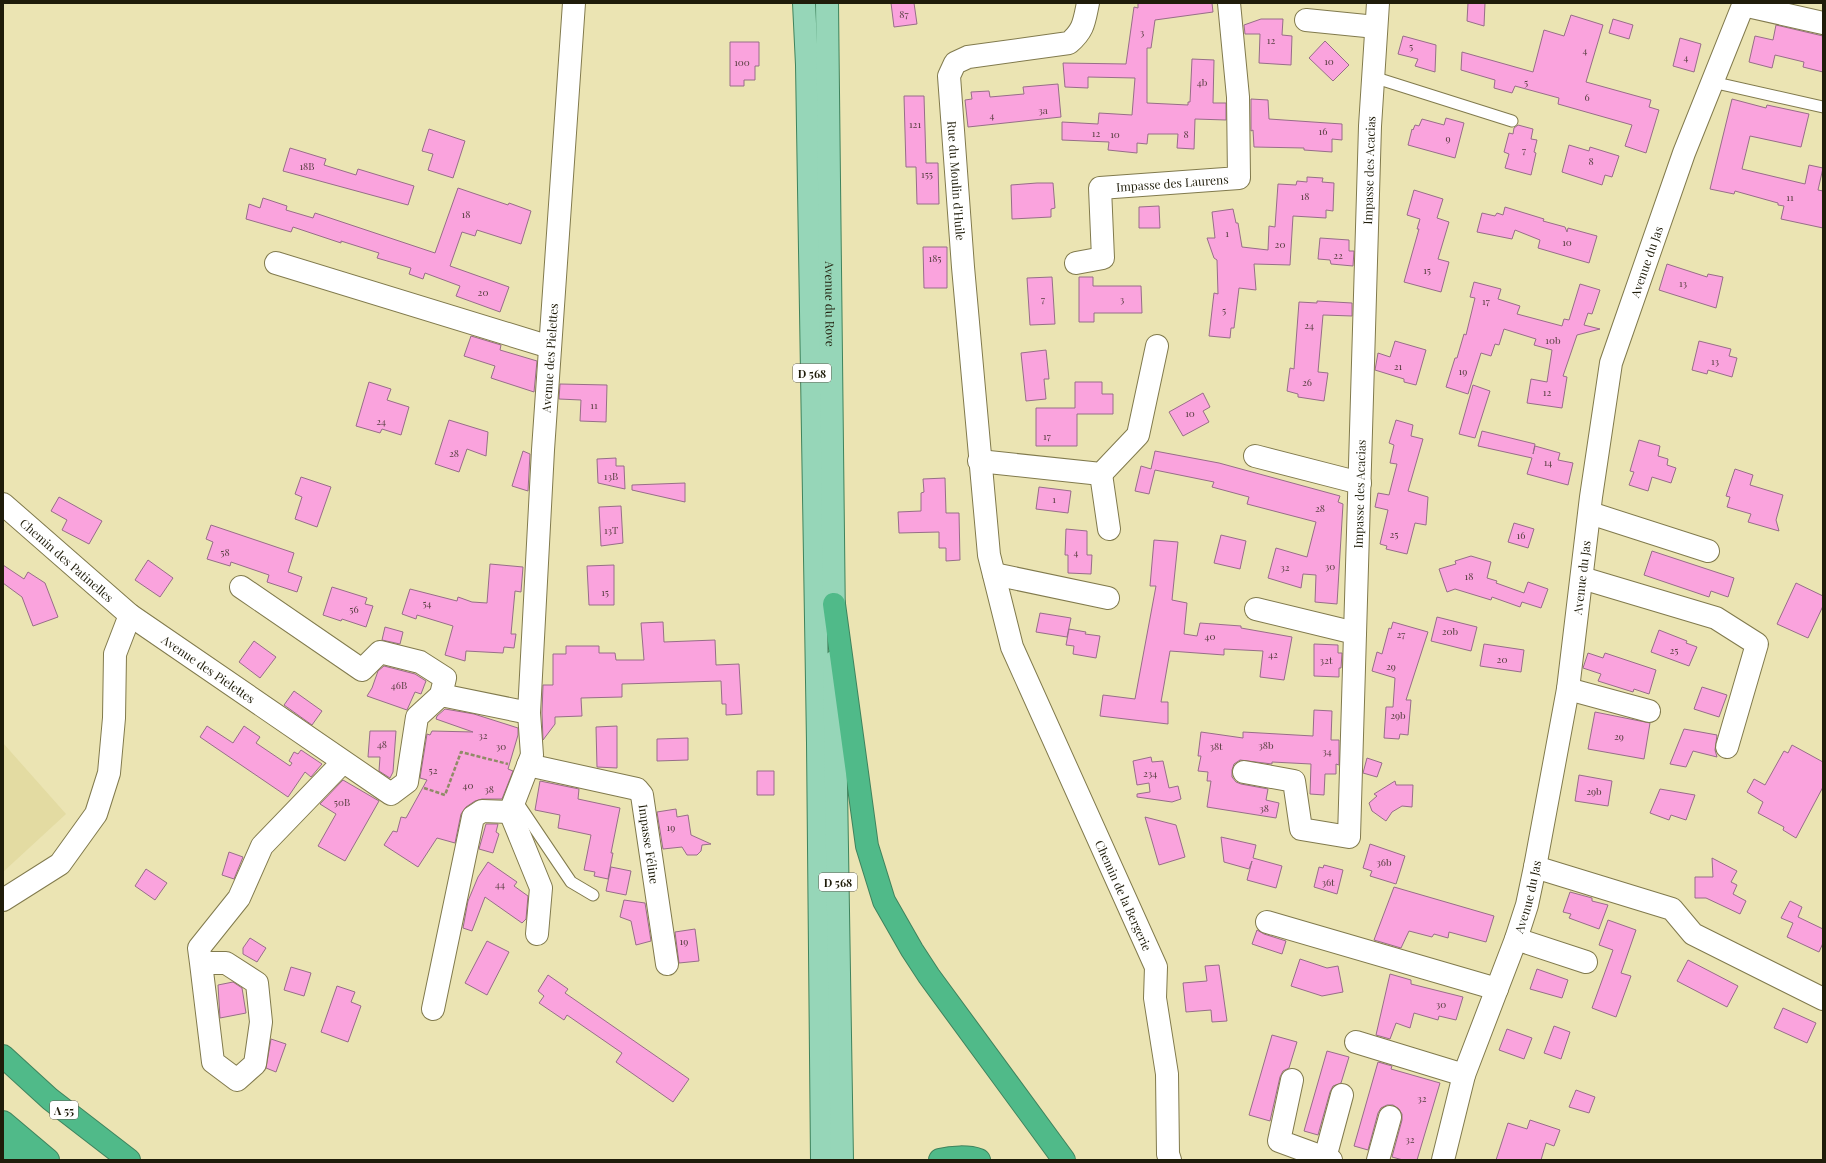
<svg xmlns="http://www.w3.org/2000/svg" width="1826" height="1163" viewBox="0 0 1826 1163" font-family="'Playfair Display',serif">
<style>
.built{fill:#e3dba2}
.building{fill:#faa3dd;stroke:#976e88}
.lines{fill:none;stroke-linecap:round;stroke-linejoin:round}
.lane-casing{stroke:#817a4d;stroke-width:13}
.street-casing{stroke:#817a4d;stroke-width:24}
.primary-casing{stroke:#3f835d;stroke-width:24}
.highway-casing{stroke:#3f835d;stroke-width:24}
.path{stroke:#908b67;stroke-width:2.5;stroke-dasharray:4 2;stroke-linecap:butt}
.lane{stroke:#fff;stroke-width:11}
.street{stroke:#fff;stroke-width:22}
.primary{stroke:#96d6b8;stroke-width:22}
.highway{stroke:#50ba89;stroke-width:22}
.labels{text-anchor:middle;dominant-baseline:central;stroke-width:3;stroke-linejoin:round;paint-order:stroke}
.number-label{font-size:10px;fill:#563e3f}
.shield{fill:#fff;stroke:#626054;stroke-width:1}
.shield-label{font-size:11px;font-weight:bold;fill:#1f1c0a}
.street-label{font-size:12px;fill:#1f1c0a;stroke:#fff}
</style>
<rect width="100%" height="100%" fill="#ebe4b3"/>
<path class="built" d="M3,743L66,814L3,872Z"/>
<path class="building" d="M891,3H914L917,24L894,27Z
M1138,3H1212L1213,12L1155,20L1151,48H1147V103L1188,105V102H1190L1192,59L1214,60L1213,103H1226V120L1195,119L1194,149L1177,148L1178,134H1148L1147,144L1137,143V153L1108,150L1109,142L1062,140V122L1098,124L1099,113L1132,115L1135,78L1088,77V88L1065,87L1063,63L1126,64L1134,7L1138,8Z
M1468,3H1485L1484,26L1467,21Z
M1571,15L1603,25L1586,82L1651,100L1649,107L1659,110L1646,153L1625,146L1632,125L1558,104L1559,98L1515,86L1512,93L1494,88L1495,80L1461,70L1462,52L1533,72L1544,30L1564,36Z
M1261,19H1283L1282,35L1292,36L1291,65L1259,63L1260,34H1245L1244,25Z
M1613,19L1633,25L1629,39L1609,33Z
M1776,25L1823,36V72L1803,67L1804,62L1775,55L1772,68L1749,62L1755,36L1773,40Z
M1403,36L1436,45L1435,72L1415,66L1418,59L1398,54Z
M1680,38L1701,44L1694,72L1673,66Z
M1325,41L1349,65L1333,81L1309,58Z
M730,42H759V66H755V80H744V86H730Z
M1058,84L1061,117L968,127L965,100L972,99L971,92L989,91L990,97L1024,94L1023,87Z
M904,96H924L926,163H938L939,204H917L916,167H906Z
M1251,99L1268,100L1269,119L1342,124V140L1332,139V152L1304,150V148L1254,147L1253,130L1251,131Z
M1732,99L1766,108L1767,105L1809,114L1801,147L1750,136L1742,169L1805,184L1809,165L1823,168L1818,190L1823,191V228L1781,219L1784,206L1778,205V203L1735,191L1734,194L1710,189Z
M1446,118L1464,123L1455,158L1408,145L1412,129L1413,130L1415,125L1419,126L1422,119L1444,125Z
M1518,125L1533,129L1531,139L1537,140L1534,152L1536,153L1531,175L1505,168L1509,154L1504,152L1509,133L1513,134L1514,128Z
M429,129L465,141L453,178L428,170L433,154L422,151Z
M1569,145L1589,151L1590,147L1619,156L1612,177L1605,175L1602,185L1562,172Z
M290,148L326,159L324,165L356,175L358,169L414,186L408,205L283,171Z
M1307,177L1323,178L1322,182L1334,183L1333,211L1326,210V218L1293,216L1290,265L1254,264L1256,290L1239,288L1234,328H1231L1230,338L1209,336L1214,293L1218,294L1217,260L1214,258L1207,238H1215L1212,212L1233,209L1236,223H1238L1242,247L1268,250L1269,226L1275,227L1278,184L1296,185L1297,181L1307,182Z
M1037,183H1053L1055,208L1051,209V217L1012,219L1011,185Z
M458,188L508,205L509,203L531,211L521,244L477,230L475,236L462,232L450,266L509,287L500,312L456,296L460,286L425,273L423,279L409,274L411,268L377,258L379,253L341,241V243L293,227L291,232L246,219L249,204L260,208L263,198L287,206L286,210L313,218L315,213L435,253Z
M1414,190L1443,199L1437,218L1449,222L1438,259L1449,262L1441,292L1404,282L1419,229H1417L1420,219L1407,215Z
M1159,206L1160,228H1139V207Z
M1505,207L1544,219L1543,221L1565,227L1567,232L1568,228L1597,236L1589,263L1538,248L1540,240L1515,230L1512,239L1477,232L1482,213L1495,216L1497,213L1503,215Z
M1320,238L1349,240V251H1354L1353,266L1331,264L1330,260L1318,259Z
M923,247H947V288H924Z
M1667,264L1707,277L1708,274L1723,277L1716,308L1659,290Z
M1052,277L1055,324L1030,325L1027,278Z
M1079,277H1093V286H1141L1142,313H1094V322H1079Z
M1474,282L1501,289L1498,299L1520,306L1517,314L1562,326L1564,319L1569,320L1580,284L1600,290L1592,314L1588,313L1584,325L1600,329L1577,335L1563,376L1567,377L1562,408L1527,403L1531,379L1547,382L1552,350L1534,345L1536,339L1504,329L1499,345L1495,344L1491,356L1481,353L1468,394L1446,387L1455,358H1457L1464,334L1466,335L1475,298L1470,297Z
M1317,301L1352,303V316L1323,315L1318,372L1328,373L1324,401L1298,397V394L1287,391L1290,368L1294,369L1299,302L1317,303Z
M471,336L501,345L500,350L537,361L534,392L491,378L495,366L464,356Z
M1395,341L1426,350L1416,385L1404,382V379L1375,370L1378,353L1390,357Z
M1699,341L1731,349L1729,356L1737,358L1732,377L1708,370L1707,374L1692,370Z
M1046,350L1049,379H1044L1046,399L1026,401L1021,353Z
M369,382L391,389L387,400L409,407L401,435L382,429L380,433L356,426Z
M1075,382H1102V394H1113V414H1077V446H1036V408H1075Z
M560,384L607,385L606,422L580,421L581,400L559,399Z
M1473,385L1490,391L1475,438L1459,434Z
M1203,393L1210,407L1203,411L1209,422L1183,436L1169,412Z
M449,420L488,432L486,456L467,449L459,472L435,464Z
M1396,420L1413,425L1411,436L1423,439L1408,491L1428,497L1426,525L1415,523L1407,554L1386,549L1387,546L1380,544L1388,510L1375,507L1378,493L1389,495L1397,464L1390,463L1394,445L1389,443Z
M1482,431L1535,444L1533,454L1535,446L1560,453L1558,460L1573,463L1568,485L1527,474L1532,458L1478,446Z
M1639,440L1660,446L1658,456L1668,459L1667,465L1676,468L1671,483L1652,477L1648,491L1629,485L1634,472L1630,471Z
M523,451L530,454L528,491L512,486Z
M1155,451L1219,463L1340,496L1338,502L1343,504L1337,604L1315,602L1316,575L1303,574L1301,588L1268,578L1276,548L1307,557L1316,522L1247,504L1249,497L1212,487L1214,482L1155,470L1149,494L1135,491L1141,466L1151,469Z
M616,458V466H624L625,489L598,483L597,459Z
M1735,469L1753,475L1750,485L1783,495L1776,520L1779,531L1748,522L1751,514L1727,507L1730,497L1726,496Z
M301,477L331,487L317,527L295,519L302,497L295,494Z
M945,478L946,513H959L960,560L946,561V548H939V532L899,533L898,512L921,511V493L924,492L923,479Z
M685,483V502L632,490V485Z
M1039,487L1071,491L1068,513L1036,509Z
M59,497L102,521L89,544L62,530L67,520L51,511Z
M621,506L623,543L601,546L599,507Z
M1514,523L1534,529L1528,548L1508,542Z
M211,525L294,553L288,572L302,577L297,592L267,582L269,575L231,562L230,566L207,559L213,542L206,539Z
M1066,529L1087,531V555H1092L1091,574L1068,573V555H1065Z
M1221,535L1246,541L1240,569L1214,563Z
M1154,540L1178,542L1172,600L1187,603L1184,634L1197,636L1200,623L1241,626V628L1292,637L1284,680L1260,677L1263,651L1224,649V655L1170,651L1161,702H1168V724L1100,716L1103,695L1135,699L1156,586H1150Z
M1652,551L1734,578L1728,597L1711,591L1709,597L1644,575Z
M1471,556L1491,562L1487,578L1497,581L1496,583L1524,593L1528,582L1548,589L1541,608L1522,602L1520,607L1492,597L1491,600L1455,589L1447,592L1439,569L1456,564L1455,561Z
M148,560L173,578L160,597L135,580Z
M490,564L523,567L521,592L515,591L511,634H516L514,648L504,647L503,653L466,651L465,661L445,655L453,626L417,615L416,619L402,614L410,589L457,601L458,597L472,602L487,603Z
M3,565L24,579L28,572L45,583L58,617L33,626L22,597L3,583Z
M614,565V605H589L587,566Z
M1796,583L1823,596V606L1808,638L1777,624Z
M332,587L367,598L365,604L373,606L366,627L342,619L341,621L323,615Z
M1040,613L1071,618L1067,637L1036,632Z
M1437,617L1477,627L1471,651L1431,641Z
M663,622L664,642L715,640L716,665L739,664L742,714L726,715V704H722L721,681L622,684V697L581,698L582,716L555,717V724L543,740L542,713L543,685H553V654H566V646H599V653H615L616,660H644L641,623Z
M1393,622L1428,632L1406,700H1411L1408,735L1400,734L1399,739L1384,738L1386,707H1393L1395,678L1372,671L1377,652L1382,654L1389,628L1391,629Z
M385,627L403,632L400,644L382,640Z
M1069,629L1086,632L1085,634L1100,636L1096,658L1073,654L1074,646L1066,645Z
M1659,630L1687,641L1686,643L1697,647L1689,666L1651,652Z
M254,641L276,657L260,678L239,662Z
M1314,644L1338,645V653H1342L1341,668H1339V677L1314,676Z
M1484,644L1524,650L1521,672L1480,666Z
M1588,653L1603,658L1605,653L1656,670L1649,694L1634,689L1633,692L1598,681L1601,674L1583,668Z
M384,666L415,674L426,681L421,694L415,692L407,710L367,696L372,688L378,671Z
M1702,687L1727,695L1719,717L1694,709Z
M294,691L322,711L312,725L284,705Z
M445,709L474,714L518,728V735L508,769L513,771L502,799H482L475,801L466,807L461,814L455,843L437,838L418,867L384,845L393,831L397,832L401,817L406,818L427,780L420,778L427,734L430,735L432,731L473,732L436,719L437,716Z
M1314,710L1332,711L1331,740H1339V765L1336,764V774H1325L1324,795L1310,794L1311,764L1272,762V764L1240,760L1234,764L1232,770V777L1236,782L1241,784L1268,789L1266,800L1279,803L1276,818L1207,807L1211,781H1207L1208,772L1198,771L1201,756H1198L1201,732L1243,738V732L1313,736Z
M1595,712L1650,723L1644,759L1588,749Z
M207,726L233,743L244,726L260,737L256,743L290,766L292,763L289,761L294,752L298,754L301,750L322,764L311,777L305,772L288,797L200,737Z
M617,726V768L597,767L596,727Z
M1684,729L1717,735L1715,750L1717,757L1693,751L1686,767L1670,764Z
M370,731H396L393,772L390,778L379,771L380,757H368Z
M688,738V760L657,761V739Z
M1792,745L1823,762V787L1796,838L1783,830L1784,827L1758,813L1763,802L1747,792L1754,779L1765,785L1784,751L1788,753Z
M1151,757L1152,762L1163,761L1169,788L1178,786L1181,799L1172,802L1137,797V794L1150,792L1149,783L1137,785L1133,761Z
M1367,758L1382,763L1377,777L1363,773Z
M757,771H774V795H757Z
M1579,775L1612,781L1608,806L1575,801Z
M343,780L379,801L345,861L318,846L336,814L320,804Z
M540,781L579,789L578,799L620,808L611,853H613L608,879L594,876L595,872L584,870L591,835L558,828L560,815L535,810Z
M1395,781L1396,785H1413L1412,807L1402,806L1392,812L1386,821L1372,811L1369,803L1377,796L1374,794Z
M1660,789L1695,795L1686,820L1671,815L1669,820L1650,813Z
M676,809L677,817L688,815L691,835L711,844L702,845L701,851L697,855H687L682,847L663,849L657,812Z
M1145,817L1176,825L1185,857L1159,865Z
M486,824H498L496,832L499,834L493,853L479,849Z
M1221,837L1256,845L1253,858L1282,866L1276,888L1247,880L1252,861L1249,869L1224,862Z
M1370,844L1405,856L1396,884L1370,876L1372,871L1363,868Z
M229,852L243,857L234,879L222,875Z
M1712,858L1737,871L1731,882L1737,885L1733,894L1746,901L1740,914L1706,898H1695V877H1713Z
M488,862L517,882L514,886L528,896L526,919L522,923L485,897L472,931L463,928L468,901L478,877Z
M1324,865L1343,870L1337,894L1314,887L1319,867L1323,868Z
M611,867L631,871L626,895L606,891Z
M146,869L167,883L155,900L135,886Z
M1394,887L1494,916L1486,942L1449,932L1448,938L1434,934L1432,937L1409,931L1401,948L1374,940Z
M1570,892L1592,898V901L1608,905L1599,929L1569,918L1571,914L1563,912Z
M624,900L645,903L651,941L636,945L631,921L620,917Z
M1790,901L1802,907L1798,917L1823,929V943L1819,952L1787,937L1793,923L1781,918Z
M1608,920L1636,930L1621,973L1631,976L1616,1017L1592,1008L1613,950L1599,945Z
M695,929L699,961L679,963L675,932Z
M1257,930L1264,934L1286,941L1282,954L1252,944Z
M250,938L266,948L257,962L243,954V948Z
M487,941L509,952L487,995L465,983Z
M1300,959L1327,968L1338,966L1343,992L1322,996L1291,986Z
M1688,960L1738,986L1727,1007L1677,981Z
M1219,965L1227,1021L1212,1022L1211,1010L1186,1012L1183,983L1207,981L1205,966Z
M291,967L311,973L304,996L284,990Z
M1537,969L1568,980L1562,998L1530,989Z
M1390,974L1411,980V984L1463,997L1456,1020L1439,1016L1438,1020L1414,1013L1410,1028L1396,1023L1390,1039L1376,1035Z
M548,975L568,989L565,993L689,1079L673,1102L616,1062L622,1053L567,1015L564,1020L539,1003L544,996L538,991Z
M233,982L242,988L246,1013L220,1018L218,985Z
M337,986L355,992L351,1002L361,1006L348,1042L321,1032Z
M1783,1008L1816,1023L1807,1043L1774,1028Z
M1554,1026L1570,1032L1561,1059L1544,1053Z
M1507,1029L1532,1038L1524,1059L1499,1050Z
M1272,1035L1297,1042L1289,1068L1283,1071L1280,1077L1270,1121L1249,1115Z
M271,1039L286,1044L276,1072L266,1068Z
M1327,1051L1349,1057L1341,1083L1333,1086L1330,1092L1318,1135L1304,1131Z
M1378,1062L1392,1066L1391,1069L1440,1083L1417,1160H1403L1392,1157L1402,1120V1114L1399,1109L1393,1105H1387L1381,1108L1378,1113L1368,1150L1354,1146Z
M1576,1090L1595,1097L1589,1113L1569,1107Z
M1530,1120L1560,1130L1554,1146L1546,1143L1541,1160H1496L1508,1123L1527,1129Z"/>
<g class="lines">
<defs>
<path id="lane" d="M1373,77L1512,121
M1712,82L1823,107
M515,799L571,882L593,895"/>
<g id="street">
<path id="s1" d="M1088,3C1084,22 1084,30 1069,43L968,57L955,63L949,76L963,267L989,555L1012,647L1156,967L1155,998L1167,1074L1168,1154L1170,1160"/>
<path d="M1743,5L1823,23"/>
<path d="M1306,20L1376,27"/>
<path d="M276,263L550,347"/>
<path id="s2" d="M1076,263L1103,258L1100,188L1239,178L1238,97L1229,3"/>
<path d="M1255,456L1360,483"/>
<path d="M979,461L1101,474L1138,435L1157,346"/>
<path d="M1101,474L1109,529"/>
<path id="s3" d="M3,504L130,615L391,794L407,782L417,717L441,695L529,713L543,450L574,3"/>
<path d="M1590,513L1708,551"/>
<path d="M994,574L1108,598"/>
<path d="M1582,578L1716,618L1757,644L1727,747"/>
<path d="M241,587L362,670L380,652L420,662L445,678L441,695"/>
<path d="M1256,609L1355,633"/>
<path d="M1568,689L1649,711"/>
<path id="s4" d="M528,765L637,789L642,795L667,964"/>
<path id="s5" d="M1244,772L1294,781L1301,829L1349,837L1370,126L1378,3"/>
<path d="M510,812L541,888L537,934"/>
<path d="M510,812L532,755L529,713"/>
<path d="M1535,867L1672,909L1693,934L1823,999"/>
<path d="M3,900L60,864L96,814L109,773L114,718L115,654L130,615"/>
<path d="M1267,922L1497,989"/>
<path d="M1516,939L1586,962"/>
<path d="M201,963H226L257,983L261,1022L255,1064L237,1080L213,1062L201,963L199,948L239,898L262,846L343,762"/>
<path d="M433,1009L473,817L482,811L510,812"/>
<path d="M1356,1042L1464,1075"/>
<path d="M1292,1080L1279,1141L1331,1160"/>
<path d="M1325,1158L1342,1095"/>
<path d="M1378,1160L1390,1117"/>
<path id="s6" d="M1443,1160L1464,1075L1516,939L1527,905L1535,867L1568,689L1591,497L1611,363L1684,153L1744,3"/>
</g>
<g id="primary">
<path d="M804,3L807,65L818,743L822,1160"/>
<path id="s7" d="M827,3L834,624"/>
<path d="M834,662L842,1160"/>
</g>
<path id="highway" d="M834,604L867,846L884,901L912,950L929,976L1064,1160
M3,1056L50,1099L129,1160
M3,1122L48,1160
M3,1143L22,1160
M940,1160C952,1157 968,1156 979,1160"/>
</defs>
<use href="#lane" class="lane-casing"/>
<use href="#street" class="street-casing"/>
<use href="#primary" class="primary-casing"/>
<use href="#highway" class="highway-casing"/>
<path class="path" d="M424,788L445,795L461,752L508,764"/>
<use href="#lane" class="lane"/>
<use href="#street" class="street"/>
<use href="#primary" class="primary"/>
<use href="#highway" class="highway"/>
</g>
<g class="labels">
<g class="number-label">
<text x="904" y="14">87</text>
<text x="1142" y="32">3</text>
<text x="1271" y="40">12</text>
<text x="1411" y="46">5</text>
<text x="1585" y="50">4</text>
<text x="1686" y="57">4</text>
<text x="1329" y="61">10</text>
<text x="742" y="62">100</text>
<text x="1202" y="82">4b</text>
<text x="1526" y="82">5</text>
<text x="1587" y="97">6</text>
<text x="1043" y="110">3a</text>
<text x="992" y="115">4</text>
<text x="915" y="124">121</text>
<text x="1323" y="131">16</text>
<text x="1096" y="133">12</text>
<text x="1115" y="134">10</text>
<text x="1186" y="134">8</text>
<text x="1448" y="138">9</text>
<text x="1524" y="150">7</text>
<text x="1591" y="161">8</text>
<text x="307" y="166">18B</text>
<text x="927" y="174">155</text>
<text x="1305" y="196">18</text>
<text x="1790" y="197">11</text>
<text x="466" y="214">18</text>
<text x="1227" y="233">1</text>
<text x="1567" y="242">10</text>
<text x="1280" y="244">20</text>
<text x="1338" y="255">22</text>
<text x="935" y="258">185</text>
<text x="1427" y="270">15</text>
<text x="1683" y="283">13</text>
<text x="483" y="292">20</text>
<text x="1043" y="299">7</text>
<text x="1122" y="299">3</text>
<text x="1486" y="301">17</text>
<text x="1224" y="310">5</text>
<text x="1309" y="325">24</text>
<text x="1553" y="340">10b</text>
<text x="1715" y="361">13</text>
<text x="1398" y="366">21</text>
<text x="1463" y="371">19</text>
<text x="1307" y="382">26</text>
<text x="1547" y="392">12</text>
<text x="594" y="405">11</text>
<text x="1190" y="413">10</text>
<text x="381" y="421">24</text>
<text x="1047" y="436">17</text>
<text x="454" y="453">28</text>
<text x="1548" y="462">14</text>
<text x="611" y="476">13B</text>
<text x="1054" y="499">1</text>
<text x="1320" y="508">28</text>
<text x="611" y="530">13T</text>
<text x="1394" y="534">25</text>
<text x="1521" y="535">16</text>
<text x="225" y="552">58</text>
<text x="1076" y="552">4</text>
<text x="1330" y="566">30</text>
<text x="1285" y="567">32</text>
<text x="1469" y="576">18</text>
<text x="605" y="592">15</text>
<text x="427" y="603">54</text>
<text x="354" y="609">56</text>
<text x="1450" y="631">20b</text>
<text x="1401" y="634">27</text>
<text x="1210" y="636">40</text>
<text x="1674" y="650">25</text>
<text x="1273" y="654">42</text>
<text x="1502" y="659">20</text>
<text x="1326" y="660">32t</text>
<text x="1391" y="666">29</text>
<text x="399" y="685">46B</text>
<text x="1398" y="715">29b</text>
<text x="483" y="735">32</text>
<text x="1619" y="736">29</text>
<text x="382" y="744">48</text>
<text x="1266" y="745">38b</text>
<text x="501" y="746">30</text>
<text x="1216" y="746">38t</text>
<text x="1327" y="751">34</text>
<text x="433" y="770">52</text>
<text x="1150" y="773">234</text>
<text x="468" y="785">40</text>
<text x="489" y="789">38</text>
<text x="1594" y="791">29b</text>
<text x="342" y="802">50B</text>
<text x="1264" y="808">38</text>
<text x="671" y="827">19</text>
<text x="1384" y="862">36b</text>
<text x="1328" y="882">36t</text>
<text x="500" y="884">44</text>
<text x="684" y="941">19</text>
<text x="1441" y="1004">30</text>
<text x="1422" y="1098">32</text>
<text x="1410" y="1139">32</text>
</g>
<g class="shield">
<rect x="793" y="364" width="38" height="18" rx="3"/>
<rect x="819" y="873" width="38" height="18" rx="3"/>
<rect x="50" y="1101" width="28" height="18" rx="3"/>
</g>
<g class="shield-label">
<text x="812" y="373">D 568</text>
<text x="838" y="882">D 568</text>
<text x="64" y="1110">A 55</text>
</g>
<g class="street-label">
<text stroke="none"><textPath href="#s5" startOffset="815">Impasse des Acacias</textPath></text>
<text stroke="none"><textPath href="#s1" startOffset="281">Rue du Moulin d'Huile</textPath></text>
<text stroke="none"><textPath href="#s2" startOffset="170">Impasse des Laurens</textPath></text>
<text stroke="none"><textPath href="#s6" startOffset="925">Avenue du Jas</textPath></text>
<text stroke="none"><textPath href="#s7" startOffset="301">Avenue du Rove</textPath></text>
<text stroke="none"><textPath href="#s3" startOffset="1049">Avenue des Pielettes</textPath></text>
<text stroke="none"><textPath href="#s5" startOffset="491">Impasse des Acacias</textPath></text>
<text stroke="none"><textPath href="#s3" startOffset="85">Chemin des Patinelles</textPath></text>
<text stroke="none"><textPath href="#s6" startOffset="601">Avenue du Jas</textPath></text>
<text stroke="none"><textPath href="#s3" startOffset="264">Avenue des Pielettes</textPath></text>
<text stroke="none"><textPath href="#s4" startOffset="169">Impasse Féline</textPath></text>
<text stroke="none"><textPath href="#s1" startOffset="1024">Chemin de la Bergerie</textPath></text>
<text stroke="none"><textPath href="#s6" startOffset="277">Avenue du Jas</textPath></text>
</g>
</g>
<rect width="1826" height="1163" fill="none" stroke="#1f1c0a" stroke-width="8"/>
</svg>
